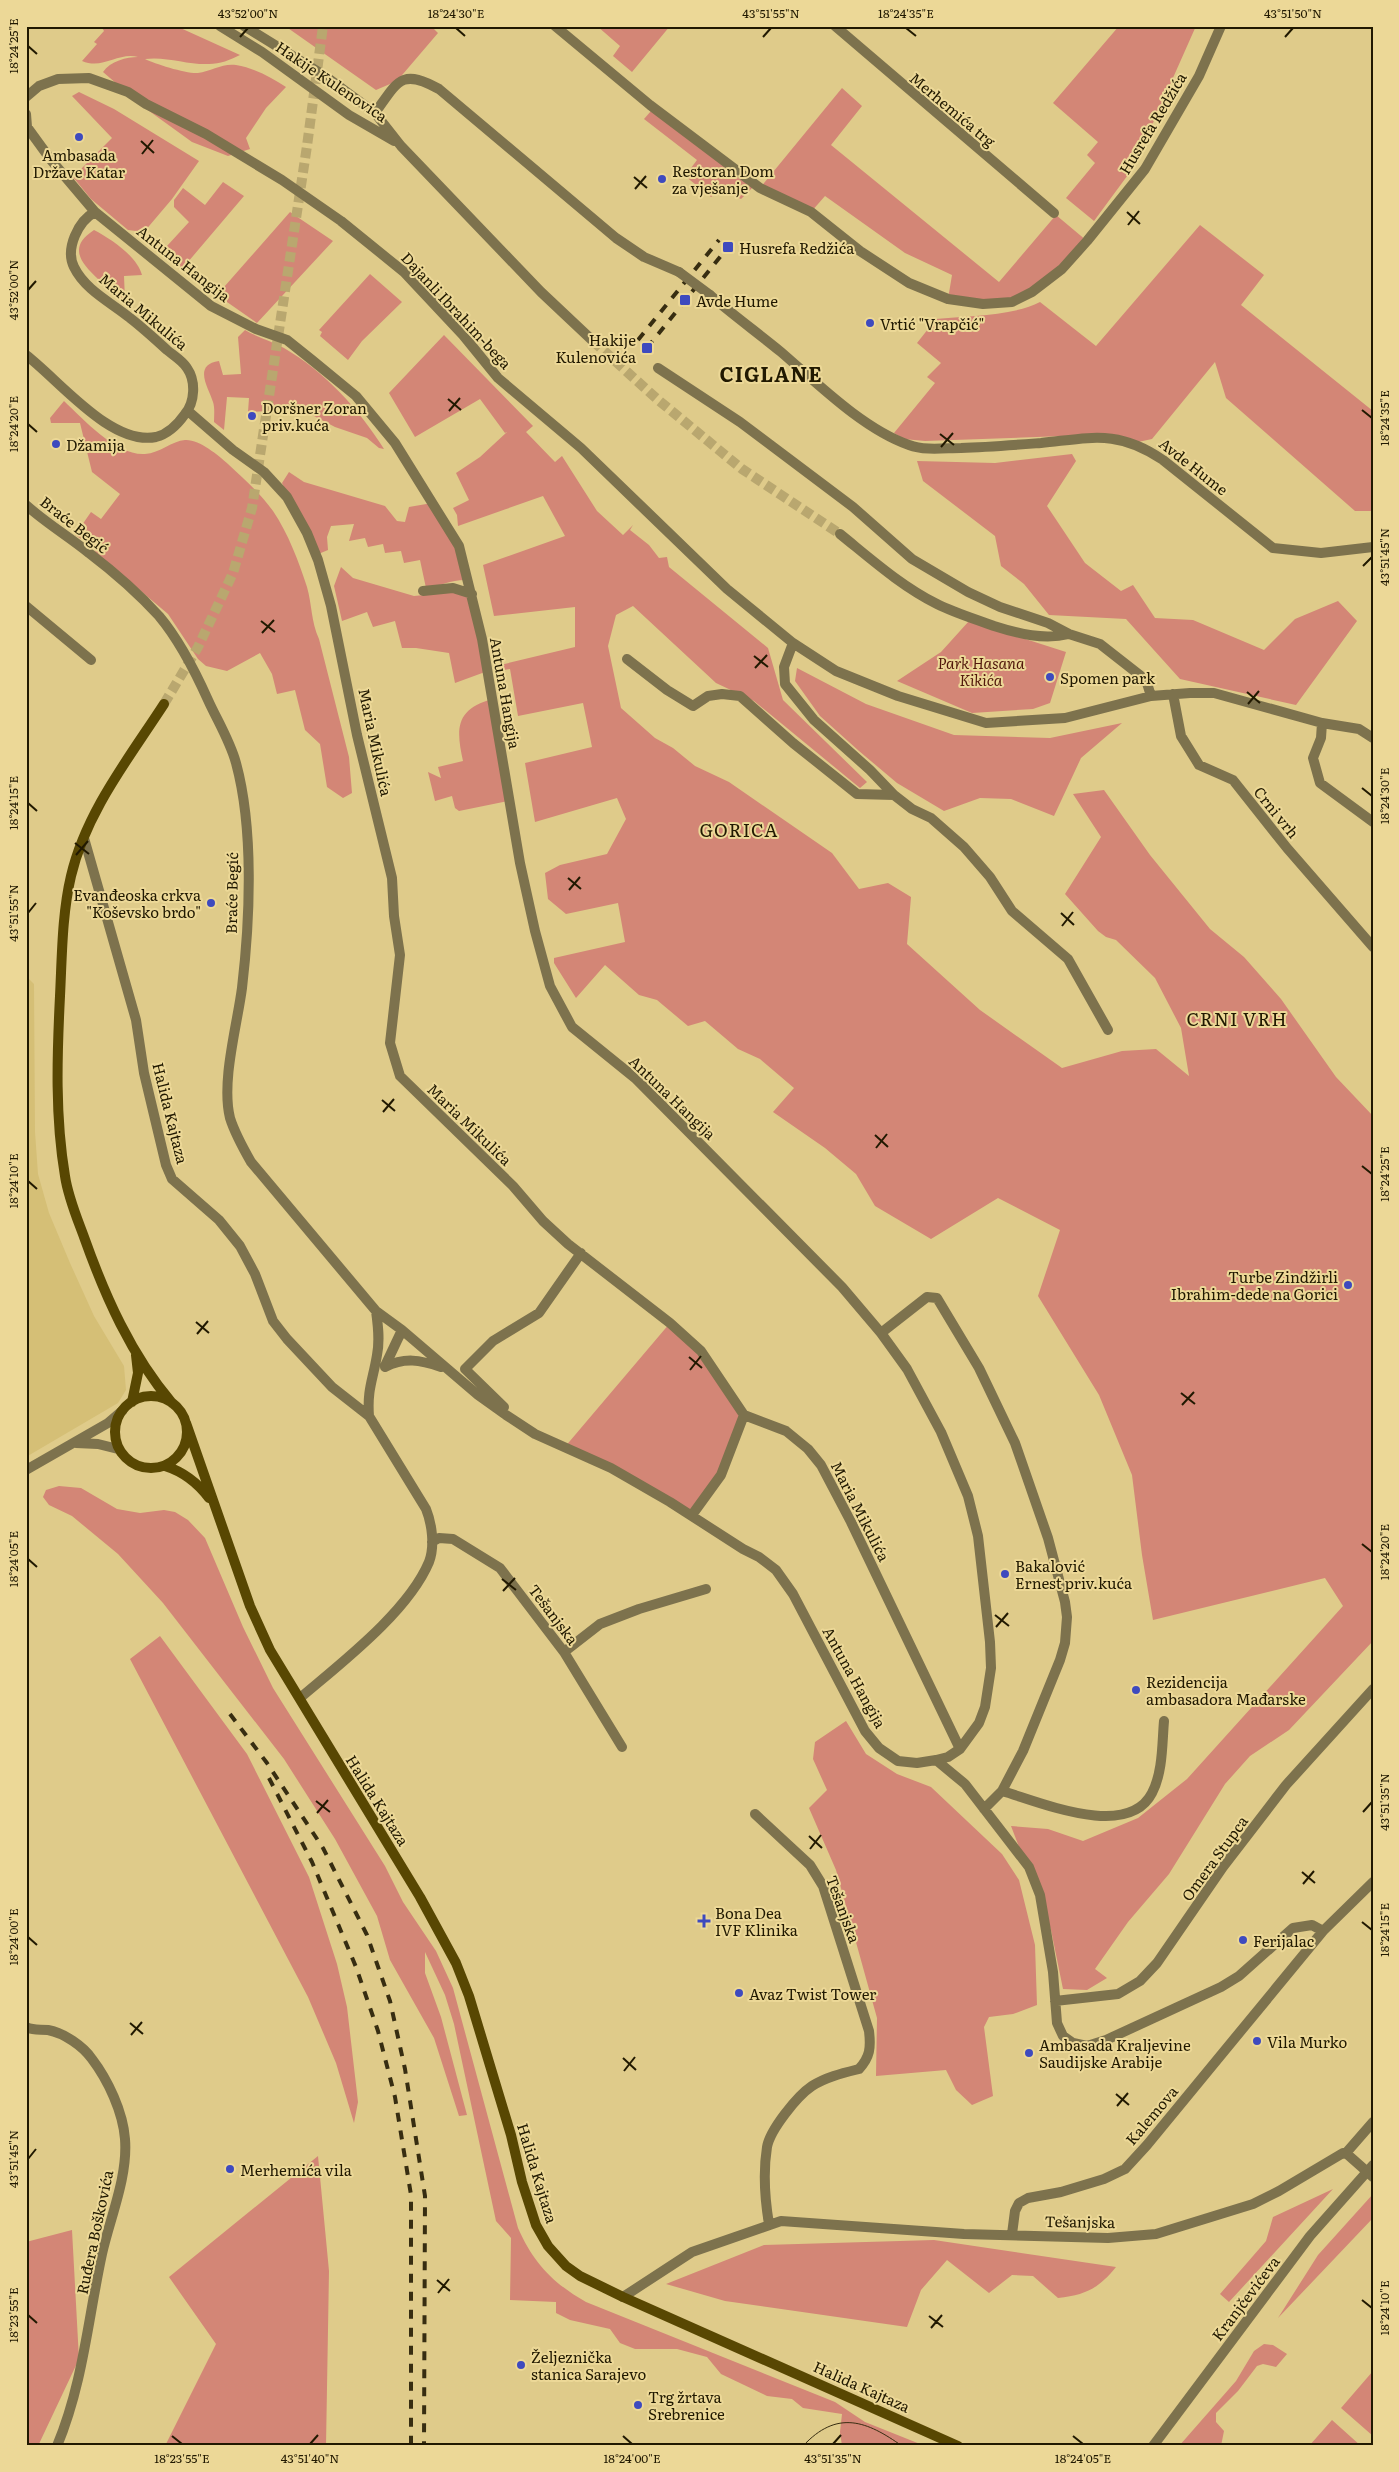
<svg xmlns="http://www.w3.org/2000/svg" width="1399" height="2472" viewBox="0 0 1399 2472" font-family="Literata,serif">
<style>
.built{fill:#d5bf76}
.green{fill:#d38676}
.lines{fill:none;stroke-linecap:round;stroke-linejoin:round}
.minor-tunnel{stroke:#b9a76f;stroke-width:10;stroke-dasharray:10 5;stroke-linecap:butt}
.secondary-tunnel{stroke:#b9a76f;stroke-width:10;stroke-dasharray:10 5;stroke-linecap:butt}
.pedestrian{stroke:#7d724d;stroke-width:10}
.minor{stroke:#7d724d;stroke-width:10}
.tertiary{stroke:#7d724d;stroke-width:10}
.secondary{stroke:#584702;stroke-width:10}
.tram{stroke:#372d11;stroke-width:1}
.rail{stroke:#372d11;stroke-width:4;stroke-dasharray:9 9;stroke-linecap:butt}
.minor-bridge{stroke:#7d724d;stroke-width:10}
.ticks{fill:none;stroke:#211901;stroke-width:2}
.poi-dot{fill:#3e4abe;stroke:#ecd897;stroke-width:2}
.labels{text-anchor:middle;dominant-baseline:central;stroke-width:4;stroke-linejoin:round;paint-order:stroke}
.street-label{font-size:15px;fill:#211901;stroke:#ecd897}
.poi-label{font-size:15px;fill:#211901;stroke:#ecd897;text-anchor:start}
.park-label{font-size:15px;font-style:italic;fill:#51170b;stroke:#ecd897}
.quarter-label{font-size:18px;letter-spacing:1px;fill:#211901;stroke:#ecd897}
.district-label{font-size:20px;font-weight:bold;letter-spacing:1px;fill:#211901;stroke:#ecd897}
.neatline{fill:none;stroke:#211901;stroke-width:2}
.ticks-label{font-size:12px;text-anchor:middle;fill:#211901}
</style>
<rect width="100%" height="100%" fill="#dfcb8a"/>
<path class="built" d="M26,976L34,984L35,1132L38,1174L49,1213L70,1263L94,1316L124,1366L126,1390L118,1403L26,1457Z"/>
<path class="green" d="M101,26H176L240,55C230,60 220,64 209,64C188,65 166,56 145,59C155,64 187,74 198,73C211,71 223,63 236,65C254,68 271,77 286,87L266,108L246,138L250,149L228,156L192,142L145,108L103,72C110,61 127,57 138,57C118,52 103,70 82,61L97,44L94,42L104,31Z
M285,26H431L438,33L397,81L376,90Z
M597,26H670L632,72L613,56L620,46Z
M1119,26H1196L1133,168L1094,221L1066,198L1095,163L1087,155L1098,142L1053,103Z
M842,88L862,106L831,145L999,282L1056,215L1087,241L1037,288L994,304L948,299L952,275L905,253L825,196L811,212L760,188Z
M79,92L114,109L199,161L172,199L144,232L128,230L91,199L73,177L112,138L72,96Z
M651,111L753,187L741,199L722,190L711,197L685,176L697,160L644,119Z
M223,182L244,196L182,269L164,255L167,246L189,222L174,207V200L183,188L205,205Z
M290,212L333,241L257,323L217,295Z
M1200,225L1264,275L1241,305L1373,411V511H1355L1226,398L1215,362L1152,439L1124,445L1091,435L925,441L904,439L894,433L935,383L927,377L941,363L917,343L936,319C966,316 1014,316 1040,302L1096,346Z
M94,230C111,239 137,256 142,275L124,276L125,300C114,295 107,287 98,279C80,262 68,247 94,230Z
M370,274L402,302L362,341L348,360L320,336L322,332L319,330Z
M245,330C257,337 271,341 284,348C325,372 359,409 384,449L379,448L367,438L335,427L293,405L269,411L248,412L249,398L227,397L224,430L214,422C214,415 215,408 213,402C209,388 192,365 219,361L223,375L241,374L238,337Z
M444,335L533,426L526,432L555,462L562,456L597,511L623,535L633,525L630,530L649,545L659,558L667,557L669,567L768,648L783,700L867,782L860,788L754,701L716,683L633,606L616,615L608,646L621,708L655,738L673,748L695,766L729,782L832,853L859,889L888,883L911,897L907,944L980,1010L1062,1068L1122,1051L1156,1049L1189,1076L1181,1028L1155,978L1116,940L1106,937L1098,931L1065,894L1101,837L1073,794L1104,790L1150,855L1210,929L1244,957L1281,999L1336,1077L1373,1116V1641L1289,1730L1250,1756L1225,1784L1169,1874L1128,1922L1095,1969L1107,1978L1087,1990L1063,1989L1051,1930L1011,1826L1048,1829L1083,1841L1138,1818L1187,1779L1343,1606L1325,1578L1153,1620L1142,1555L1132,1475L1099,1395L1038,1296L1060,1230L998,1198L931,1239L875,1206L856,1174L825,1148L773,1112L794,1088L760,1059L738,1049L705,1021L688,1026L657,1000L639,995L605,965L576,998L554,963V958L625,942L618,903L566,914L548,899L545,873L560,865L607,854L626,819L617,798L535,822L525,763L592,747L583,703L518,716L510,669L497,671L496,666L575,647V607L494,616L483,565L565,536L543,496L458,526L457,515L453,508L469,500L456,473L480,457L507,432L505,433L480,399L415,437L389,393Z
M64,401C84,420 117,456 145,454C160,453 172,441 185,440C199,439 218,455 228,464C243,478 260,493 273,511C288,533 299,562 307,587C312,604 311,622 319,639L349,757L352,793L343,798L327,787L320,744L305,730L295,690L277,694L272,674L260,653L227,671L206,666L198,659L168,614L96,553L89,538L86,542L75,535L91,512L101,519L120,494L92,472L80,423H51L50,418Z
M1072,454L1076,461L1047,506L1085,563L1121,591L1133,585L1155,618L1193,620L1264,650L1295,619L1338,601L1357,621L1296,705L1180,679L1126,619L1049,615L1024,584L1001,566L995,536L923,481L917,461L995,463Z
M289,472L304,482L385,506L397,521L405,522L409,507L432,503L459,546L468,580C452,579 441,586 426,588L420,560L404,563L401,551L385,553L383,544L368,547L365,538L349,541L354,524L331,526L327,537L328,550L316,555L282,483Z
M341,567L353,578L414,596L444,593L456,589L473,598L485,672L455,683L449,653L416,648H402L395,621L373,627L367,612L342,621L334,586Z
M969,621L1066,652L1050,703L1033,709L972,713L897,681L941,652Z
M797,668L866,704L954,735L1050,738L1122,723L1081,758L1054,816L1011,799L980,798L944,811L897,783L859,751L820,716L795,681Z
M493,699L508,801L459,811L455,808L452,796L435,801L428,772L441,778L438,767L463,761C456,729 455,709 493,699Z
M670,1323L701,1351L744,1415L719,1474L687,1518L611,1468L564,1448Z
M59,1486L81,1488L117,1509L140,1513L164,1510L175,1512L188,1520L205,1538L243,1627L273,1688L385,1866L403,1902L436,1951L453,1988L518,2228C534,2264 553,2283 586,2302L835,2402L865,2422L925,2446H842L840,2432L842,2414L803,2408L792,2399L767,2396L721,2374L707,2357L677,2349H635L620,2343L610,2329L570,2320L556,2313V2302L510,2300L511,2238L496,2221L454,2024L445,1995L425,1952V1973L441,2017L467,2115L459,2116L434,2038L390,1960L377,1916L335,1839L284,1759L163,1603L118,1554L72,1516L49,1505L43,1497L46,1490Z
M160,1636L247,1754L309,1877L337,1964L347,2007L358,2102L354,2123L336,2063L308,1997L130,1659Z
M846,1721L866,1754L897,1774L931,1787L1002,1854L1019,1880L1035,1945L1037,2005L1013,2014L989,2017L984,2027L993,2096L972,2105L956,2090L946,2070L876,2076L877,2018L836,1870L809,1808L827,1790L813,1759L815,1742Z
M318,2156L329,2271L326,2446H165L216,2344L169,2277Z
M1333,2189L1229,2302L1220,2294L1266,2241L1273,2217Z
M1373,2194V2218L1278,2318L1318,2255Z
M72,2230L79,2359L38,2446H26V2242Z
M934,2240L1116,2267C1099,2288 1086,2295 1058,2298L1033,2276L1012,2275L989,2293L947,2260L921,2290L907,2327L725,2301L666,2284L764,2245Z
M1264,2344L1273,2345L1287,2354L1276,2367L1263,2364L1257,2366L1238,2391L1216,2413V2422L1224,2431L1221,2446H1179L1236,2381L1254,2351Z
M1373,2371V2436L1341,2408Z
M1332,2420L1361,2446H1309Z"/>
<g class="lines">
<path class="minor-tunnel" d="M593,341L657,399L742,469L840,534"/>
<path class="secondary-tunnel" d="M164,704L198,647L233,573L252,508L307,146L323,26"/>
<path class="pedestrian" d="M835,26L1054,213"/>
<path class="minor" d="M220,26L262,52L349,115L394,141
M244,26L325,76L375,113L401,146L541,292L593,341
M555,26L650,105L760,188L811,212L860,251L909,283L948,299L983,304L1012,302L1032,292L1062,269L1087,241L1145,169L1199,76L1221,26
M26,97L39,86L58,79L89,78L128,92L146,104L206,134L282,180L341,221L404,272L463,335L498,378L581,448L727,589L793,643L836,671L898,696L986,723L1065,718L1151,696L1190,693H1214L1322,723L1359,729L1373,738
M375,113C398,81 401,68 439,89L616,238L644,257L679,272
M26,114L27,127L51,160L95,212L211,306L256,329L287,340L312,360L356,396L395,443L459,546L482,639L520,863L535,931L550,986L572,1027L635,1078L842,1287L881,1333L907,1369L941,1432L968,1496L978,1536L990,1642L991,1668L985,1707L979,1723L960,1749L948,1757L936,1760L917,1763L898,1761L879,1748L865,1731L793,1594L776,1570L759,1557L743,1549L670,1502L611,1468L535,1434L506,1415L478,1395L402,1330L376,1311L251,1162C243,1148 235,1134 230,1118C221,1082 237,1026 242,988C250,920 254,829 236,763C230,741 217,720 208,700C195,671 180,641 159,616C138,593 114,572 89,553C68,536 46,523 26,505
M710,295C733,315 758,333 781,352C817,383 863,429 909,445C925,451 945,448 961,448C988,447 1014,445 1041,443C1091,438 1118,429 1163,460L1273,548L1321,553L1373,547
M26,355C60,381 111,446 156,437C168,434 178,424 185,414C195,402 196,381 187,368C183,361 173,355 167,350C155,339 143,328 130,318C112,303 85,290 74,267C65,249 78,221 95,212
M658,368L740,422L853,507L912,559L968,592L1000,607L1048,623L1069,634L1100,644L1146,680L1151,696
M188,411L233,450L264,472L287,497L307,533L318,560L331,606L357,735L392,878L394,916L400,955L390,1043L400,1076L513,1186L543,1221L568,1244L670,1323L701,1351L744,1415L786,1431L808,1449L821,1465L851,1522L960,1749
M840,534C871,559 901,586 937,604C955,613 975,619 994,626C1019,634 1044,640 1069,634
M423,591L453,588L472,594
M26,606L91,660
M793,643L784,667L785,684L814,720L870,770L894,795L912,809L931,818L964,847L990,877L1012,911L1068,959L1108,1030
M627,659L667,690L693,706L708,696L722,694L740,696L793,743L857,794L894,795
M1173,694L1181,736L1199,765L1233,780L1287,848L1373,947
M1322,723L1321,738L1313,758L1320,783L1373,822
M84,838L136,1020L144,1073L166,1165L172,1179L219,1220L240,1246L255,1274L273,1321L287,1339L332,1387L369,1416L426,1509C432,1524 435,1546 429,1562C408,1612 341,1663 300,1698
M881,1333L927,1297L937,1298L979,1368L1015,1443L1048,1538L1065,1602L1067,1617L1065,1643L1060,1660L1023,1751L1002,1791L984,1809
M385,1366L402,1330
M385,1367C405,1357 420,1360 441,1367
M504,1407L465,1369L493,1341L539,1313L581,1253
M369,1416C367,1389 373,1380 377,1355C380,1340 378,1325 376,1311
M692,1515L721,1475L744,1415
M432,1542L439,1538L453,1539L500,1568L564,1652L622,1747
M564,1652L600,1624L639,1609L706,1589
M936,1760L965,1784L1029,1867L1040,1895L1053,1972L1057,2023L1063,2036L1073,2043L1087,2046L1106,2040L1221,1987L1239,1976L1293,1928L1312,1925L1323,1931
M1002,1791C1040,1802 1128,1840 1152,1793C1163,1772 1162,1744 1164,1721
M755,1814L810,1865L823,1886L869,2031C871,2048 870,2057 859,2069C843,2073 826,2077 812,2086C797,2096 770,2130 767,2147C763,2172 765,2200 769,2224
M1055,2001L1118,1994L1140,1981L1157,1963L1223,1867L1286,1785L1373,1689
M26,2027C34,2031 40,2029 48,2030C64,2033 83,2046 92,2059C108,2080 123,2112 125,2139C128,2177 110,2218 102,2254C88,2319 83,2384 57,2446
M1346,2153L1373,2122
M1012,2234L1015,2211L1019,2203L1028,2198L1061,2192L1104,2179L1125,2169L1147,2145L1323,1931L1373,1882
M623,2297L692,2252L781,2221L964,2234L1108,2238L1156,2234L1253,2204L1279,2191L1343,2153L1347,2154L1373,2177"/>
<path class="tertiary" d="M76,1443L98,1444L118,1449
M26,1470L108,1423L122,1411
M1153,2446L1310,2236L1373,2165"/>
<path class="secondary" d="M164,704C129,758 86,812 71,876C62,914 62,956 60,996C57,1056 55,1117 65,1176C68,1197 77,1218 84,1237C105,1296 131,1355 172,1403
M115 1432a36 36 0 1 1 72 0a36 36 0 1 1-72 0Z
M132,1402L138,1373L136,1355
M186,1423L250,1606L270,1650L420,1897L456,1963L469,1996L511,2135L522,2182L536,2225L548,2246L566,2266L580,2276L623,2297L958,2446
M165,1466C184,1472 197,1482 209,1498"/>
<path class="tram" d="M803,2446C837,2409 867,2421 902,2446"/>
<path class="rail" d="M638,340L719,240
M647,348L728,247
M230,1714L267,1763L323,1848L367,1935L390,2001L405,2069L425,2196L424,2446
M269,1778L312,1862L356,1967L378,2031L395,2097L411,2195V2446"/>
<path class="minor-bridge" d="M679,272L710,295"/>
</g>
<path class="ticks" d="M456,28L465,36M906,28L916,36M240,37L248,28M763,37L771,28M1285,37L1293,28M28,46L37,54M141,141L154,153M142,154L153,140M634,177L647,188M635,189L646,176M1127,212L1140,224M1128,225L1139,211M28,290L36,281M448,399L461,410M1362,410L1372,418M449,411L460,398M28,424L37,432M940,434L954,445M941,447L953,433M1363,566L1372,557M261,621L275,632M262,633L274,620M754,656L768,667M755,668L767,655M1247,692L1260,703M1248,704L1259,691M1362,788L1372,796M28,803L37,811M75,843L89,854M76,855L88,841M568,878L581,889M569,890L580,877M28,913L36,903M1061,913L1074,925M1062,926L1073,912M382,1100L395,1111M383,1112L394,1099M875,1135L888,1147M876,1148L887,1134M1362,1166L1372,1174M28,1181L37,1189M196,1322L209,1333M197,1334L208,1321M689,1357L702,1368M690,1370L701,1356M1181,1393L1195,1404M1182,1405L1194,1392M1362,1544L1372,1552M28,1559L37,1567M502,1579L516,1590M503,1591L515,1578M995,1615L1009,1626M996,1627L1008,1613M316,1801L330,1812M1363,1812L1372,1802M317,1813L328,1800M809,1836L822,1848M810,1849L821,1835M1302,1872L1315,1883M1303,1884L1314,1871M1362,1922L1372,1930M28,1937L37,1945M130,2023L143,2034M131,2035L142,2022M623,2058L636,2070M624,2071L635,2057M1116,2094L1129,2105M1117,2106L1128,2093M28,2159L36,2149M437,2280L450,2291M438,2293L449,2279M1362,2300L1372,2308M28,2315L37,2323M929,2316L943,2327M931,2328L942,2315M172,2436L182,2444M623,2436L632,2444M1073,2436L1083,2444M310,2444L318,2435M833,2444L841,2435"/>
<g class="poi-dot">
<circle cx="79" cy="137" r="5"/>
<circle cx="662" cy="179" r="5"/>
<rect x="722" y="241" width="12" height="12" rx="2.5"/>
<rect x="679" y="294" width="12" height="12" rx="2.5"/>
<circle cx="870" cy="323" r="5"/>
<rect x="641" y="342" width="12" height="12" rx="2.5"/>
<circle cx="252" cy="416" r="5"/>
<circle cx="56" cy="444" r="5"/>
<circle cx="1050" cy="677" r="5"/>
<circle cx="211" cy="903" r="5"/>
<circle cx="1348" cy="1285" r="5"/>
<circle cx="1005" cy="1574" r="5"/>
<circle cx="1136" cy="1690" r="5"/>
<path d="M701.5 1913.5h5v5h5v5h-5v5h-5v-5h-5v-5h5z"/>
<circle cx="1243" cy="1940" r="5"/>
<circle cx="739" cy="1993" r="5"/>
<circle cx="1257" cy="2041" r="5"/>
<circle cx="1029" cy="2053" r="5"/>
<circle cx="230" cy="2169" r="5"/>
<circle cx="521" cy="2365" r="5"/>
<circle cx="638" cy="2405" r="5"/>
</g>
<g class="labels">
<g class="street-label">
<text transform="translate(332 81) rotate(34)">Hakije Kulenovica</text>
<text transform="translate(953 109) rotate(40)">Merhemića trg</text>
<text transform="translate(1152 123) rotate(-59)">Husrefa Redžića</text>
<text transform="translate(184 263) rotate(38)">Antuna Hangija</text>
<text transform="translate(457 310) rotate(47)">Dajanli Ibrahim-bega</text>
<text transform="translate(144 311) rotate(40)">Maria Mikulića</text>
<text transform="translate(1194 466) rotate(38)">Avde Hume</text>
<text transform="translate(75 524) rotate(38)">Braće Begić</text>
<text transform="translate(506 693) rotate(80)">Antuna Hangija</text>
<text transform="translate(376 742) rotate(78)">Maria Mikulića</text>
<text transform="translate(1277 812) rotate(51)">Crni vrh</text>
<text transform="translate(231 893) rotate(-89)">Braće Begić</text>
<text transform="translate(673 1097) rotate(44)">Antuna Hangija</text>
<text transform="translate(171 1113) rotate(76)">Halida Kajtaza</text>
<text transform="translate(470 1124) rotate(44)">Maria Mikulića</text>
<text transform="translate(861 1511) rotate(63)">Maria Mikulića</text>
<text transform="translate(554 1614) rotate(53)">Tešanjska</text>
<text transform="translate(855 1677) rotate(61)">Antuna Hangija</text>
<text transform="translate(378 1800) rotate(58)">Halida Kajtaza</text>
<text transform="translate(1214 1858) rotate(-54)">Omera Stupca</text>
<text transform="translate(844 1909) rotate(70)">Tešanjska</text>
<text transform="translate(1151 2115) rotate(-50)">Kalemova</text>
<text transform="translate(538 2173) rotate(73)">Halida Kajtaza</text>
<text transform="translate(1080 2221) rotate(1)">Tešanjska</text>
<text transform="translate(94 2232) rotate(-78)">Ruđera Boškovića</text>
<text transform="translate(1245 2298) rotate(-53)">Kranjčevićeva</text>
<text transform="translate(862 2386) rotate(24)">Halida Kajtaza</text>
</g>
<g class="poi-label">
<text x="79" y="154" text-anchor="middle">Ambasada<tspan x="79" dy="17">Države Katar</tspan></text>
<text x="672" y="170">Restoran Dom<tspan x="672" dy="17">za vješanje</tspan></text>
<text x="739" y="247">Husrefa Redžića</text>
<text x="696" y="300">Avde Hume</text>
<text x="880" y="323">Vrtić "Vrapčić"</text>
<text x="636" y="339" text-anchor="end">Hakije<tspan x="636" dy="17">Kulenovića</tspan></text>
<text x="262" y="407">Doršner Zoran<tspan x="262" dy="17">priv.kuća</tspan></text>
<text x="66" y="444">Džamija</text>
<text x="1060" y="677">Spomen park</text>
<text x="201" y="894" text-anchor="end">Evanđeoska crkva<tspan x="201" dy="17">"Koševsko brdo"</tspan></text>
<text x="1338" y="1276" text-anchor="end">Turbe Zindžirli<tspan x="1338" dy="17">Ibrahim-dede na Gorici</tspan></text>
<text x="1015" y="1565">Bakalović<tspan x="1015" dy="17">Ernest priv.kuća</tspan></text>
<text x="1146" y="1681">Rezidencija<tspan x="1146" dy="17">ambasadora Mađarske</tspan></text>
<text x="715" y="1912">Bona Dea<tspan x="715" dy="17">IVF Klinika</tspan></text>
<text x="1253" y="1940">Ferijalac</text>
<text x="749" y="1993">Avaz Twist Tower</text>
<text x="1267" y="2041">Vila Murko</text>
<text x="1039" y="2044">Ambasada Kraljevine<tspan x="1039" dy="17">Saudijske Arabije</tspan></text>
<text x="240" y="2169">Merhemića vila</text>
<text x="531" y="2356">Željeznička<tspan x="531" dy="17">stanica Sarajevo</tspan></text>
<text x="648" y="2396">Trg žrtava<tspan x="648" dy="17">Srebrenice</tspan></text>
</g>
<g class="park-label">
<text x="981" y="662">Park Hasana<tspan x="981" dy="17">Kikića</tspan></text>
</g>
<g class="quarter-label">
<text x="739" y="829">GORICA</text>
<text x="1237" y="1018">CRNI VRH</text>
</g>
<g class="district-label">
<text x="771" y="373">CIGLANE</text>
</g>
</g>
<rect width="1399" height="2472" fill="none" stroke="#ecd897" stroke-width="55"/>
<rect x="28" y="28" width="1344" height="2416" class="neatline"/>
<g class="ticks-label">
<text x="248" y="18">43°52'00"N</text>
<text x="456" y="18">18°24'30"E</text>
<text x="771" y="18">43°51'55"N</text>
<text x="906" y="18">18°24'35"E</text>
<text x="1293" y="18">43°51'50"N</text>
<text transform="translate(14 46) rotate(-90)" y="4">18°24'25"E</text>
<text transform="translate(14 290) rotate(-90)" y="4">43°52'00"N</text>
<text transform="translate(1385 418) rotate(-90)" y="4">18°24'35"E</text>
<text transform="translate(14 424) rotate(-90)" y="4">18°24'20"E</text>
<text transform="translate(1385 557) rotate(-90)" y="4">43°51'45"N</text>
<text transform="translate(1385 796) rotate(-90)" y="4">18°24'30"E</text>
<text transform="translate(14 803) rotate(-90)" y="4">18°24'15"E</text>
<text transform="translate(14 913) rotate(-90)" y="4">43°51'55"N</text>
<text transform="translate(1385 1174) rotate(-90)" y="4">18°24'25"E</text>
<text transform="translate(14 1181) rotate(-90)" y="4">18°24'10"E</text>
<text transform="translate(1385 1552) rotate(-90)" y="4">18°24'20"E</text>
<text transform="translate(14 1559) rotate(-90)" y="4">18°24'05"E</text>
<text transform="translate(1385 1802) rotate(-90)" y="4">43°51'35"N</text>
<text transform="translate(1385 1930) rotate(-90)" y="4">18°24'15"E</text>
<text transform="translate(14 1937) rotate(-90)" y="4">18°24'00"E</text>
<text transform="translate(14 2159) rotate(-90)" y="4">43°51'45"N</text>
<text transform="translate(1385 2308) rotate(-90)" y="4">18°24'10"E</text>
<text transform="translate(14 2315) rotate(-90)" y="4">18°23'55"E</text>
<text x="182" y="2463">18°23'55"E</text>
<text x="310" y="2463">43°51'40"N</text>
<text x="632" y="2463">18°24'00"E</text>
<text x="833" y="2463">43°51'35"N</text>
<text x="1083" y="2463">18°24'05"E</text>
</g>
</svg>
